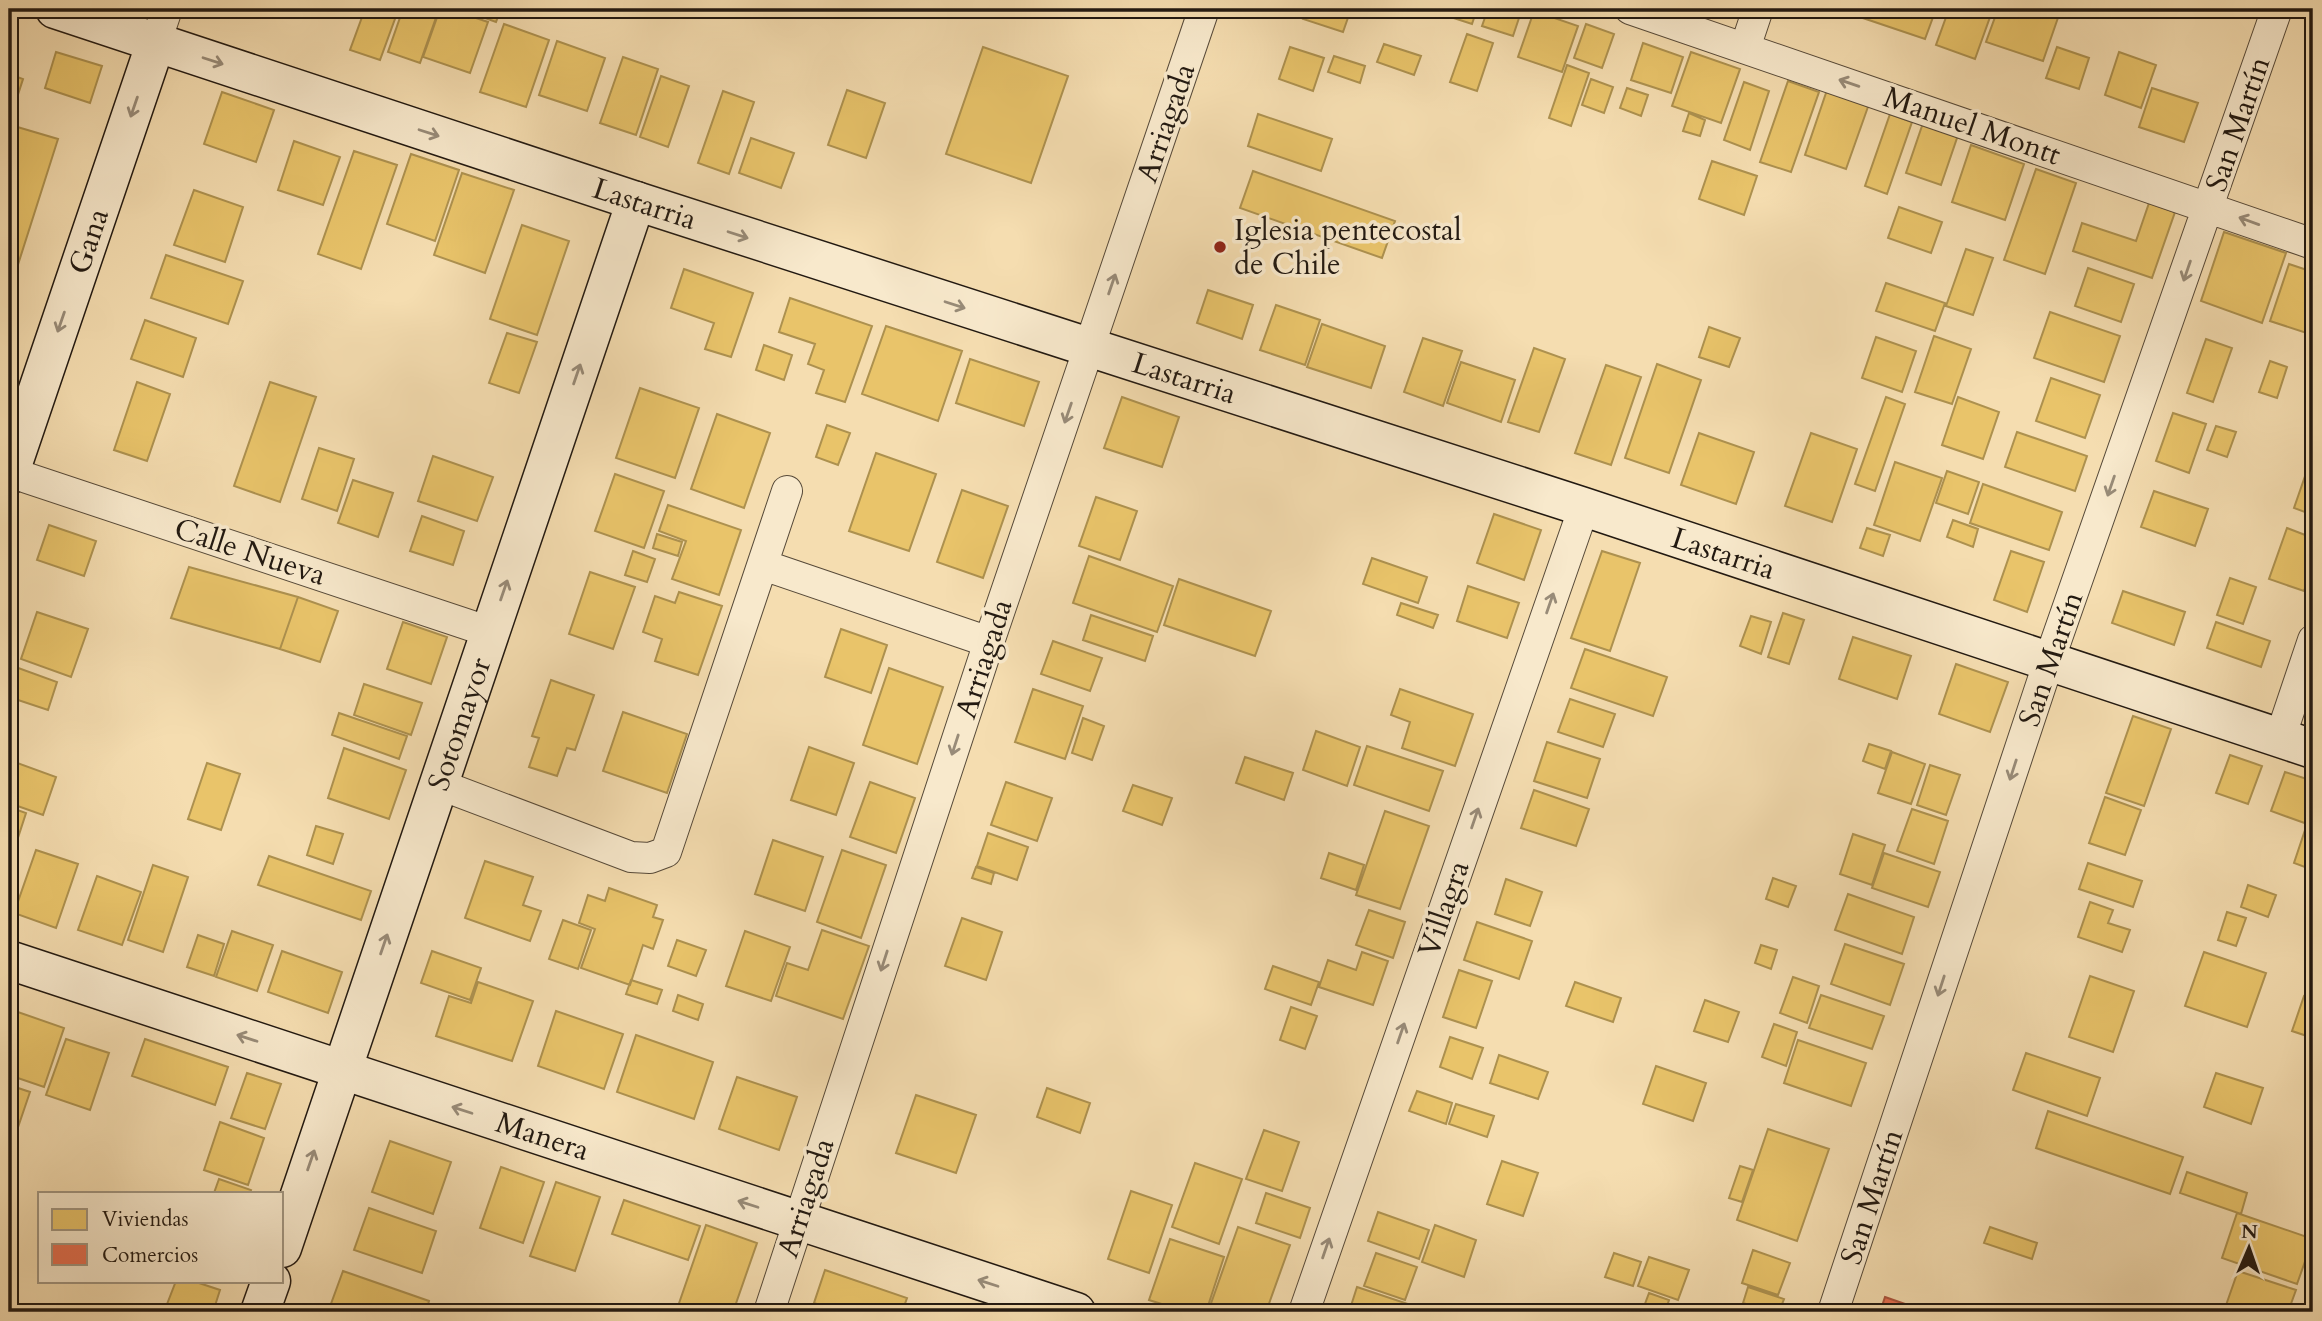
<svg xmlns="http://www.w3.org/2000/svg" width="2322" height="1321" viewBox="0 0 2322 1321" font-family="Cardo,serif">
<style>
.homes{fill:#e9c46a;stroke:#ad914f;stroke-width:2}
.shops{fill:#e76f51;stroke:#ac553e;stroke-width:2}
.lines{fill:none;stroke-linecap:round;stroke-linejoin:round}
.street-casing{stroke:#574a39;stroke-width:32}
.secondary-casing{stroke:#221911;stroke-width:41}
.street{stroke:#f8e9cc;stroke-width:30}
.secondary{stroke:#f8e9cc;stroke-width:38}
.oneway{stroke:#988b78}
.poi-dot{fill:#8f2418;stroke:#f8e9cc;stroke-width:2.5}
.labels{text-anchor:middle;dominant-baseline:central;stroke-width:7;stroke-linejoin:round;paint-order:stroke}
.street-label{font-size:30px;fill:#221911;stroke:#f8e9cc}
.poi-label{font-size:30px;fill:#221911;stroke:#f8e9cc;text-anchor:start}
</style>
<rect width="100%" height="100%" fill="#f5ddb0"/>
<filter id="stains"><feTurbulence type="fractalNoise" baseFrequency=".00286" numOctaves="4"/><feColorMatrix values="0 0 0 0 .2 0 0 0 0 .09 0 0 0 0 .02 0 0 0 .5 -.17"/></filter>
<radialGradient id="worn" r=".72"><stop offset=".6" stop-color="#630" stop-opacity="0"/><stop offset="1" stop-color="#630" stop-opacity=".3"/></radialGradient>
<path class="homes" d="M365,9H376L396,16L380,60L350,50Z
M403,9H439L420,63L388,52Z
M440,9H449L488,22L470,73L423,57Z
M460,9H501L496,22Z
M1307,9H1351L1343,32L1303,19Z
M1426,9H1477L1472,24Z
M1488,9H1522L1513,36L1482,26Z
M1859,9H1936L1925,39L1857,16Z
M1949,9H1967L1990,17L1975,59L1936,45Z
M1998,9H2061L2043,61L1986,42Z
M1534,11L1578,26L1562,72L1518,57Z
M504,24L549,40L526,107L480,92Z
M1586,24L1614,34L1602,68L1574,58Z
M1467,34L1493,43L1477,91L1450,82Z
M557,41L605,58L587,111L539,95Z
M1643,43L1683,57L1671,93L1631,80Z
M1384,44L1421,56L1414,75L1377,62Z
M983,47L1068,76L1031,183L946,154Z
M1290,47L1324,58L1313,91L1279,79Z
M2057,47L2089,58L2079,89L2046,78Z
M56,52L102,66L90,103L45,88Z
M1691,52L1740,69L1721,123L1672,106Z
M2119,52L2156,65L2141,108L2105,95Z
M1334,56L1365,66L1360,83L1328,72Z
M623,57L658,69L636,135L600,123Z
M1567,65L1589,73L1571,126L1549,118Z
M9,74L23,79L14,107L9,105Z
M661,76L689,86L668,147L640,137Z
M1591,79L1613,87L1604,113L1582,105Z
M1788,81L1819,92L1791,172L1760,162Z
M1744,82L1769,91L1750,150L1724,140Z
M1627,88L1648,95L1641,116L1620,108Z
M2152,88L2198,103L2184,142L2139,127Z
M847,90L885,103L866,158L828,145Z
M1827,90L1869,104L1846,169L1805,155Z
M723,91L754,102L729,174L698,163Z
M222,92L274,110L256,162L204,144Z
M1689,113L1705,120L1700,136L1683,131Z
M1258,114L1332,139L1321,171L1248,146Z
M1890,114L1912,122L1887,194L1865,186Z
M1923,123L1958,135L1941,185L1906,173Z
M14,126L58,139L15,274L9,272V143Z
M751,138L794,153L781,188L739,173Z
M294,141L340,157L323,205L278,190Z
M1971,145L2024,164L2005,220L1952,202Z
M354,151L397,165L361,269L318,254Z
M411,154L459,170L435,241L387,224Z
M1712,161L1757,176L1744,215L1699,199Z
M2036,169L2076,183L2045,274L2004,260Z
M1253,171L1395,221L1382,258L1240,208Z
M462,173L514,190L485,273L434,255Z
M194,190L243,207L225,262L174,245Z
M2149,203L2175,212L2152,278L2073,251L2082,223L2136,241Z
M1899,207L1942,222L1931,253L1888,238Z
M522,225L569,241L537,335L490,319Z
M2224,232L2286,253L2262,323L2201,301Z
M1966,249L1993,258L1973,315L1946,306Z
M166,255L243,281L228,324L151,298Z
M2289,264L2313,272V335L2270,321Z
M2088,268L2134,284L2121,322L2075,306Z
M684,269L753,293L731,357L705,349L714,323L671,308Z
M1886,283L1945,303L1935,331L1876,311Z
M1208,290L1253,305L1242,339L1197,323Z
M790,298L872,326L845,402L816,393L824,370L808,364L815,344L779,332Z
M1276,305L1320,320L1305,365L1260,350Z
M2050,312L2120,336L2104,382L2034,358Z
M145,320L196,338L183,377L131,359Z
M1322,324L1385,346L1371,388L1307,367Z
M886,326L962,351L938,421L862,394Z
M1709,327L1740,338L1729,367L1699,357Z
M507,333L537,342L519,393L489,383Z
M1934,336L1971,349L1952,404L1915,392Z
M1876,337L1916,351L1902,392L1862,378Z
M1423,338L1462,351L1443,406L1404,392Z
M2206,339L2232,348L2213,402L2187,393Z
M764,345L792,355L784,380L756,370Z
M1534,348L1565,359L1539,432L1508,422Z
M970,359L1039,382L1024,426L956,403Z
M2270,361L2287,367L2277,398L2259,392Z
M1461,362L1515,380L1501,422L1447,403Z
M1657,364L1701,380L1669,473L1625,458Z
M1606,365L1641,377L1611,465L1575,453Z
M2051,378L2100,395L2085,438L2036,421Z
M137,382L170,394L147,461L114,450Z
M270,382L316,397L280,502L234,486Z
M640,388L699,408L675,478L616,458Z
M1122,397L1179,417L1162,467L1104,448Z
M1886,397L1905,404L1875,491L1855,484Z
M1958,397L1999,412L1983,459L1942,445Z
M2173,413L2206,424L2189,473L2156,461Z
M717,414L770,433L744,508L691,489Z
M827,425L850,433L838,465L816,457Z
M2216,426L2236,432L2227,457L2207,450Z
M2017,432L2087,456L2075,491L2005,467Z
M1699,433L1754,452L1736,504L1681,485Z
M1811,433L1857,449L1832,522L1785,506Z
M319,448L354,459L337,511L302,499Z
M876,453L936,474L909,551L849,531Z
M433,456L493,477L477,521L418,501Z
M2312,456L2313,457V515L2294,508Z
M1895,462L1942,478L1920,541L1874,525Z
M1947,471L1979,482L1968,514L1936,503Z
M615,474L664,491L644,548L595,531Z
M353,480L393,493L378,537L338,523Z
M1983,484L2062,512L2049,550L1970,523Z
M962,490L1008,506L983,578L937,562Z
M2154,491L2208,509L2195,546L2141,527Z
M1096,497L1137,511L1120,560L1079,546Z
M668,505L741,530L719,595L672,579L686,541L659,531Z
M1494,514L1541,530L1524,580L1477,563Z
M422,516L464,531L453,565L410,551Z
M1953,520L1978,529L1973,547L1947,537Z
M49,525L96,541L84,576L37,560Z
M1867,528L1890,535L1883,556L1860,548Z
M2287,528L2313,538V565L2304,591L2269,579Z
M657,534L682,542L678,556L653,548Z
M633,551L655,559L647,582L625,575Z
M1602,551L1640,563L1610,651L1571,638Z
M2011,551L2044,562L2027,612L1994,600Z
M1089,556L1173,586L1157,632L1073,603Z
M1372,558L1427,577L1418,603L1363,584Z
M189,567L298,597L280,649L171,618Z
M590,572L635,587L613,649L569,634Z
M2230,578L2256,587L2243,624L2217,615Z
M1179,579L1271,611L1255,656L1164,625Z
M1468,586L1519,603L1507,638L1457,621Z
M2123,591L2185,612L2174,645L2112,623Z
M679,592L722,606L698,675L655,661L662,639L643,632L655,596L675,603Z
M298,597L338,611L320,662L280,649Z
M1401,603L1438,615L1433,628L1397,615Z
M37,612L88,629L71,677L21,659Z
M1783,613L1804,620L1789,664L1768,657Z
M1091,615L1153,636L1145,661L1083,640Z
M1751,616L1771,622L1761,654L1740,646Z
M403,622L447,637L431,684L387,669Z
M2216,622L2270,641L2261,667L2207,648Z
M841,629L887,645L871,693L825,677Z
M1853,637L1911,656L1897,699L1839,679Z
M1053,641L1102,658L1090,691L1041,674Z
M1585,649L1667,677L1653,716L1571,688Z
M1956,664L2008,682L1990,732L1939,714Z
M10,665L57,682L48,710L9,697Z
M889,668L943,687L917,764L863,745Z
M551,680L594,695L575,750L567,748L557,776L529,767L539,738L532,736Z
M364,684L422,703L411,735L354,715Z
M1033,689L1083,706L1065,759L1015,742Z
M1400,689L1473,714L1455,766L1402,748L1410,722L1391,715Z
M1570,699L1615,714L1603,747L1558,732Z
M623,712L687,734L667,793L603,771Z
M339,713L407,736L399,759L332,735Z
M2133,716L2171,729L2144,806L2106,793Z
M1083,718L1104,726L1092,760L1072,753Z
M1316,731L1360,747L1347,786L1303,770Z
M1547,742L1600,759L1587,798L1534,781Z
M1869,744L1891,751L1885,769L1863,761Z
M1367,746L1443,771L1429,811L1354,785Z
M809,747L854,763L836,815L791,800Z
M344,748L406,770L389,819L328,798Z
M1892,752L1925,764L1911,804L1878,793Z
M2230,755L2262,766L2248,804L2216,793Z
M1245,757L1293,773L1284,800L1236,783Z
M9,760L56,777L43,815L9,803Z
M207,763L240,774L221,830L188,819Z
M1930,765L1960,775L1946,815L1917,805Z
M2285,772L2313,781V826L2271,811Z
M870,782L915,798L896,853L850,837Z
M1006,782L1052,798L1037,841L991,825Z
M1133,785L1172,798L1162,825L1123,811Z
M1534,790L1589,809L1576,846L1521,828Z
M2105,797L2141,810L2125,855L2089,843Z
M9,807L26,813L13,853L9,851Z
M1912,809L1948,821L1934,864L1897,851Z
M1385,811L1429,826L1400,909L1356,895Z
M316,826L343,834L333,864L307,855Z
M2305,830L2313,833V870L2294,863Z
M988,833L1028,847L1017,880L977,866Z
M1853,834L1885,845L1872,885L1840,874Z
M773,840L823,857L805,911L755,894Z
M36,850L78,864L56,928L14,913Z
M842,850L886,865L861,938L817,922Z
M1329,853L1364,865L1356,890L1321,878Z
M1884,853L1940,872L1928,907L1872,888Z
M269,856L371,891L361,920L258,885Z
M485,861L533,877L523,905L541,911L530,941L465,918Z
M2088,863L2142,881L2133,907L2079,889Z
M153,865L188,877L163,952L128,940Z
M976,867L994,873L991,884L972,878Z
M97,876L141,892L122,945L78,930Z
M1773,878L1796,886L1788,907L1766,899Z
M1506,879L1542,892L1530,926L1495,914Z
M2248,885L2276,895L2268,917L2241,907Z
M609,888L657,905L653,917L663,920L653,949L643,945L630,985L581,968L595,929L579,923L588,895L605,901Z
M1848,894L1914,917L1902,954L1835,930Z
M2090,902L2113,910L2108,923L2130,930L2122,952L2078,937Z
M1369,910L1405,922L1393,958L1356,945Z
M2227,912L2246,918L2236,946L2218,940Z
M962,918L1002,932L986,980L945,966Z
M563,920L591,930L578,969L549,959Z
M1477,922L1532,941L1519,979L1464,960Z
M822,930L869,946L843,1019L776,996L787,963L808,970Z
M232,931L273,945L257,991L216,977Z
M745,931L790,947L771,1001L726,986Z
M198,935L224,944L214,976L187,967Z
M677,940L706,950L696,976L668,966Z
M1845,944L1904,964L1890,1005L1831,984Z
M1761,945L1777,950L1771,969L1755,963Z
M282,951L342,972L328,1013L268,992Z
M432,951L481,968L470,1000L421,983Z
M1362,952L1388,961L1373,1005L1319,987L1328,960L1356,970Z
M2204,952L2266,973L2247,1027L2185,1006Z
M1273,966L1319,982L1311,1005L1265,989Z
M1459,970L1492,981L1476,1028L1443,1017Z
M2090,976L2134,991L2113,1052L2069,1037Z
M1793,977L1819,986L1807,1023L1780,1013Z
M631,980L662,990L657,1004L626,994Z
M478,982L533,1001L512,1061L436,1036L449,996L471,1003Z
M1575,982L1621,998L1613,1022L1566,1006Z
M678,995L703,1004L698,1020L673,1011Z
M1821,995L1884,1016L1872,1049L1809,1028Z
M2304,996L2313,999V1038L2292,1031Z
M1705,1000L1739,1012L1728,1042L1694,1031Z
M1291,1007L1317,1016L1305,1049L1280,1040Z
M12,1010L64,1028L44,1087L9,1075V1020Z
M556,1011L623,1034L604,1089L538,1066Z
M1774,1024L1797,1032L1786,1066L1762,1057Z
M636,1035L713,1062L694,1119L617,1092Z
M1450,1037L1483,1048L1472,1079L1440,1067Z
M66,1039L109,1053L90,1110L46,1095Z
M145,1039L228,1067L215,1105L132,1076Z
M1798,1040L1866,1063L1851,1106L1784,1083Z
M2026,1053L2100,1078L2087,1116L2013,1090Z
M1499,1055L1548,1072L1538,1099L1490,1083Z
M1656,1066L1706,1083L1693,1121L1643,1104Z
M247,1073L281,1084L265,1129L231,1118Z
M2216,1073L2263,1088L2251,1124L2204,1107Z
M737,1077L797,1097L779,1150L719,1129Z
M9,1085L30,1092L15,1136L9,1133Z
M1047,1088L1090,1103L1080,1133L1037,1117Z
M1417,1091L1452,1103L1446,1124L1409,1111Z
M916,1095L976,1115L956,1173L896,1153Z
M1456,1104L1494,1116L1487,1137L1449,1124Z
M2048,1111L2183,1157L2170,1194L2036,1148Z
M220,1122L264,1138L248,1185L204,1170Z
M1768,1129L1829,1149L1797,1241L1737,1220Z
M1264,1130L1299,1142L1282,1191L1246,1179Z
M390,1141L451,1162L433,1214L372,1192Z
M1502,1161L1538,1173L1523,1216L1487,1204Z
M1195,1163L1242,1179L1219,1244L1172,1227Z
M1740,1166L1753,1170L1742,1202L1729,1198Z
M501,1167L544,1182L523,1243L480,1228Z
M2187,1172L2247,1193L2241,1214L2180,1193Z
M219,1179L251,1190L250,1193H214Z
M556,1182L600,1197L575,1271L530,1256Z
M1131,1191L1172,1205L1149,1273L1108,1259Z
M1266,1193L1310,1208L1300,1238L1256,1223Z
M624,1200L700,1226L688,1260L612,1234Z
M369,1208L436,1231L422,1273L354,1250Z
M1378,1212L1429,1230L1419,1259L1368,1241Z
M2237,1213L2313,1239L2297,1284L2222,1258Z
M706,1225L757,1243L733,1312H676Z
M1435,1225L1476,1240L1464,1277L1422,1262Z
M1238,1227L1290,1245L1266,1312H1208Z
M1990,1227L2037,1243L2032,1259L1984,1243Z
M1170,1239L1224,1257L1206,1312H1187L1149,1300Z
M1753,1250L1790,1263L1778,1295L1742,1283Z
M1376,1253L1417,1267L1405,1300L1364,1286Z
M1614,1253L1641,1262L1633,1286L1605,1277Z
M1649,1257L1689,1270L1678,1300L1638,1286Z
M825,1270L907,1298L902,1312H840L814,1303Z
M343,1271L429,1301L426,1312H328Z
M2238,1271L2296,1290L2288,1312H2237L2225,1308Z
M176,1281H193L220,1290L213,1312H164Z
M1357,1287L1420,1308L1418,1312H1349Z
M1748,1287L1784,1299L1779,1312H1769L1743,1303Z
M1649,1293L1669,1300L1665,1312H1642Z"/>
<path class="shops" d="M1885,1297L1928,1312H1880Z"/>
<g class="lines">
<defs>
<path id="street" d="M1630,9L2313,244
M156,42L167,9
M1745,48L1758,9
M9,472L490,632
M763,565L989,642
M2280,738L2313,640
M438,784L631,857L650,858L666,852L787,491
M769,1312L989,642L1204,9
M1304,1312L1584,507
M1833,1312L2049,661L2277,9"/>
<g id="secondary">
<path id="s1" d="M55,9L636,201L1584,507L2313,749"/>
<path id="s2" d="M9,475L156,42"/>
<path id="s3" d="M9,960L1076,1312"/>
<path id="s4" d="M282,1248L636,201"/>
<path d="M260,1312L271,1281"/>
</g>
</defs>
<use href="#street" class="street-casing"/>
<use href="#secondary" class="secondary-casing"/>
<use href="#street" class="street"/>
<use href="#secondary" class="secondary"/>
</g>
<defs><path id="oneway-shaft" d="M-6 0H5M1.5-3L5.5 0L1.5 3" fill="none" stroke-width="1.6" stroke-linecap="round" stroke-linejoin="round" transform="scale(1.75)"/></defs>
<g class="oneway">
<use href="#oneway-shaft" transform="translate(213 61) rotate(18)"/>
<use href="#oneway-shaft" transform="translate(1849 83) rotate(-161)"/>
<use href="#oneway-shaft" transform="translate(134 107) rotate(109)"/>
<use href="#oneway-shaft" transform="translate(429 133) rotate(18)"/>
<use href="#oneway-shaft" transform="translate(2249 221) rotate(-160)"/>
<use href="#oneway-shaft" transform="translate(738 235) rotate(18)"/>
<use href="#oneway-shaft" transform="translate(2187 271) rotate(109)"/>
<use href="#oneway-shaft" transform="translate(1112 284) rotate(-71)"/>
<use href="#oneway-shaft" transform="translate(955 305) rotate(18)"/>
<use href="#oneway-shaft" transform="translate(61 322) rotate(109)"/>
<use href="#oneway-shaft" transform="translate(577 374) rotate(-71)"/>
<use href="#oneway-shaft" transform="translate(1068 413) rotate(109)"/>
<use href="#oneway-shaft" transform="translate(2111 486) rotate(109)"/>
<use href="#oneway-shaft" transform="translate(504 590) rotate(-71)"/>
<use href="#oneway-shaft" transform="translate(1550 603) rotate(-71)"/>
<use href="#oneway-shaft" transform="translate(955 745) rotate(108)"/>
<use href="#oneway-shaft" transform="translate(2013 770) rotate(108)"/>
<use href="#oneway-shaft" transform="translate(1475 818) rotate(-71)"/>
<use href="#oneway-shaft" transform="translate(384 944) rotate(-71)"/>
<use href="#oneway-shaft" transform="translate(884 961) rotate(108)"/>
<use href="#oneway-shaft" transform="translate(1941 986) rotate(108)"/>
<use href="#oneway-shaft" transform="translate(1401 1033) rotate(-71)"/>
<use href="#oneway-shaft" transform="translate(247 1038) rotate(-162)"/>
<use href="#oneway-shaft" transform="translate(462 1110) rotate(-162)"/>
<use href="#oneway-shaft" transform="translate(311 1160) rotate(-71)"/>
<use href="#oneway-shaft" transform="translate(748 1204) rotate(-162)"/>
<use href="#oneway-shaft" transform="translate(1326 1248) rotate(-71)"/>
<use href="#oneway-shaft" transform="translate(988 1283) rotate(-162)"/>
</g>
<circle class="poi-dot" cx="1220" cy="247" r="7"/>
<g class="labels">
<g class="street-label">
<text transform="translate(1166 123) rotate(-71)">Arriagada</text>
<text transform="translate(2238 124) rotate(-71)">San Martín</text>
<text transform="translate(1972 126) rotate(19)">Manuel Montt</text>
<text stroke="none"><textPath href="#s1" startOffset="621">Lastarria</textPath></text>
<text stroke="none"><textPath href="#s2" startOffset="247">Gana</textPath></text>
<text stroke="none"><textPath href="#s1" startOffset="1188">Lastarria</textPath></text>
<text transform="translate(250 552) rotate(18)">Calle Nueva</text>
<text stroke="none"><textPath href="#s1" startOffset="1755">Lastarria</textPath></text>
<text transform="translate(984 659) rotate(-72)">Arriagada</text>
<text transform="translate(2051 659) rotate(-71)">San Martín</text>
<text stroke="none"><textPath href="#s4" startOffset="553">Sotomayor</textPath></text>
<text transform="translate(1444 909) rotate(-71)">Villagra</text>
<text stroke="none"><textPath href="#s3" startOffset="562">Manera</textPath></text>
<text transform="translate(1872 1197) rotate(-72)">San Martín</text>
<text transform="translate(806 1198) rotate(-72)">Arriagada</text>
</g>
<g class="poi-label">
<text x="1234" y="230">Iglesia pentecostal<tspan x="1234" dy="34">de Chile</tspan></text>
</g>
</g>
<rect width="2322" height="1321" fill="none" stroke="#f5ddb0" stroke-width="35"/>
<rect x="10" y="10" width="2301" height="1300" fill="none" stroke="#221911" stroke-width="3.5"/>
<rect x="18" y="18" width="2287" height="1286" fill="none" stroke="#221911" stroke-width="2"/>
<rect x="38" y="1192" width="245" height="91" fill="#f8e9cc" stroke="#a29681" stroke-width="2"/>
<rect x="52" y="1209" width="35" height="21" fill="#e9c46a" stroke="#a29681" stroke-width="2"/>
<text x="102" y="1226" font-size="21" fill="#221911">Viviendas</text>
<rect x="52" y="1244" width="35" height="21" fill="#e76f51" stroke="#a29681" stroke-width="2"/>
<text x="102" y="1262" font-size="21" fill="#221911">Comercios</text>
<g transform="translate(2249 1248) rotate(2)" stroke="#f8e9cc" stroke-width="5" paint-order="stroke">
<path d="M0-5L12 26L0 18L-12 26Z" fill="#221911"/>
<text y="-10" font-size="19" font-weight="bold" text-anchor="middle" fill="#221911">N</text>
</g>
<rect width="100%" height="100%" filter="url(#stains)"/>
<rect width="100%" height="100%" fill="url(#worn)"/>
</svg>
